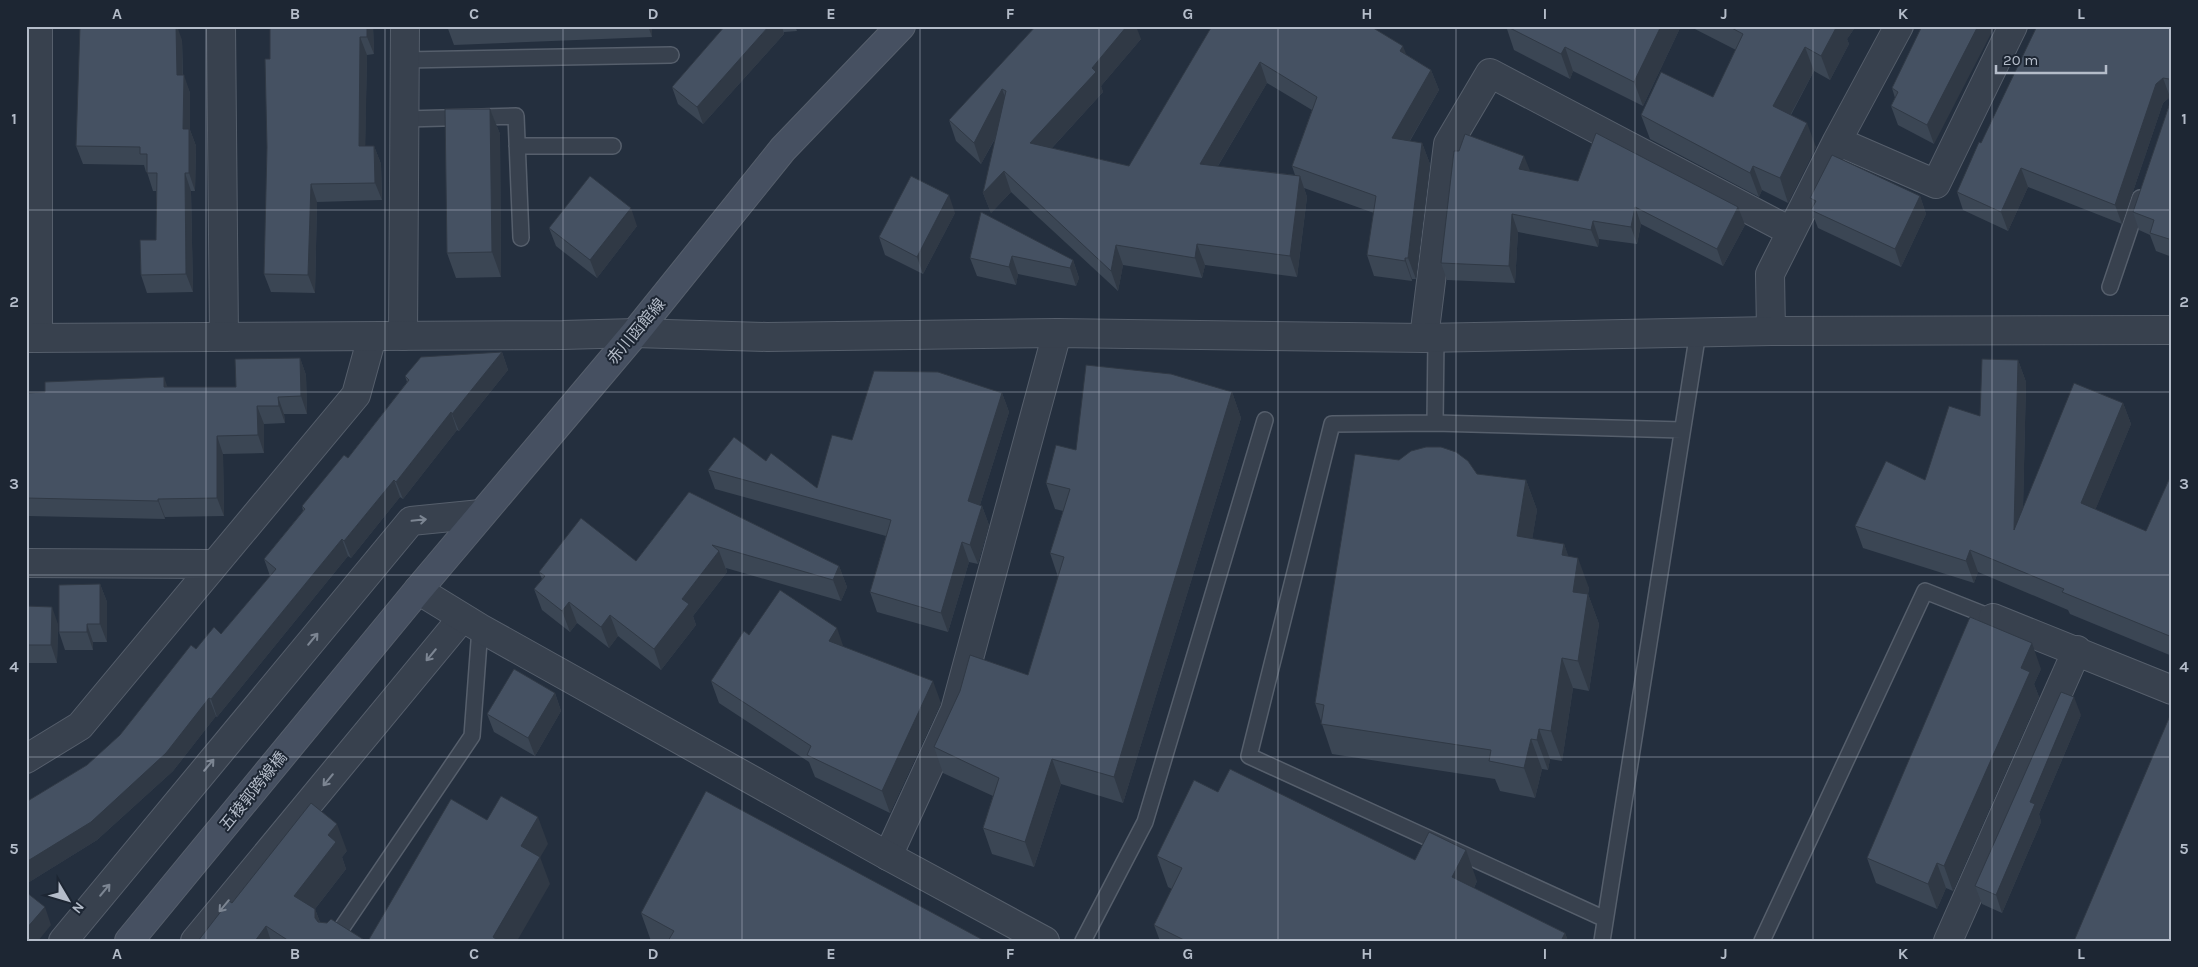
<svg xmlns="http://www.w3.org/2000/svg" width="2198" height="967" viewBox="0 0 2198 967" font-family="Karla,'Noto Sans JP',sans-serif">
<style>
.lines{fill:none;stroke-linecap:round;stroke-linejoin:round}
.service-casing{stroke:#565f6c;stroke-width:18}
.minor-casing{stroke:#565f6c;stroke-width:30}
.tertiary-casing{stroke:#565f6c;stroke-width:30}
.secondary-casing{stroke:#565f6c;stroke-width:30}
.service{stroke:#38414e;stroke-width:15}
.minor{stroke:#38414e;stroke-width:28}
.tertiary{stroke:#38414e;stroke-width:28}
.secondary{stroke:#465061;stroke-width:28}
.wall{fill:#3b4654;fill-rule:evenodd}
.shaded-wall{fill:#303945}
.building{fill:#455162;stroke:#303945}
.oneway{stroke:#7c8592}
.grid{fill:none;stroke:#b4bcc9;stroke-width:1;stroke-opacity:0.55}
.labels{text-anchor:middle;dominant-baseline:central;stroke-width:4;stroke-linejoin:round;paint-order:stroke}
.street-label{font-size:16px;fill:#b4bcc9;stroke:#1d2633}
.neatline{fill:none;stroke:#b4bcc9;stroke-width:2}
.grid-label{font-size:16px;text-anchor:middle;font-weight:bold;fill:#b4bcc9}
</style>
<rect width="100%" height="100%" fill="#242f3e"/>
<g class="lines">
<defs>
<path id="service" d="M405,60L671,55
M405,119L516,116L521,238
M517,146H613
M2110,287L2140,198
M1435,423L1436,337
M1605,919L1249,756L1332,424L1435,423L1682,430
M333,941L472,736L480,628
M1083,941L1145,822L1265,420
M1602,941L1698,332
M1762,941L1925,591L1993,618"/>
<path id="minor" d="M221,26L224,337
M1837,141L1936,184L2013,26
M1771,331L1770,274L1837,141L1899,26
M403,336L405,26
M38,338V26
M1424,338L1448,144L1490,73L1790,231
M26,563L214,564
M1993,618L2172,690
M26,759L80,726L356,395L372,337
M888,856L955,710L1057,333
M63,941L411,521L481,514
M195,941L462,618
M1948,941L2077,650"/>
<path id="tertiary" d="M26,338L563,335L635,333L767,337L1057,333L1424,338L1771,331L2172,330
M418,590L480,628L888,856L1045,941"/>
<path id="secondary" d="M129,941L418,590L635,333L783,149L901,26"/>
</defs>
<use href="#service" class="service-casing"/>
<use href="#minor" class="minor-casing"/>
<use href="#tertiary" class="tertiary-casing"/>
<use href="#secondary" class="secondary-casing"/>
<use href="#service" class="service"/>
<use href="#minor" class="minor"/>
<use href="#tertiary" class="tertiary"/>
<use href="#secondary" class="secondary"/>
</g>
<path class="wall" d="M373,26L374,54L367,55L365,146H374L381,164L382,200L317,202L315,293L271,292L264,274L270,59Z
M447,26H652V37L454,45Z
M725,26H795L797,31L784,32V34L703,124L678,104L672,87Z
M1036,26L1141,39L1101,86L1103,92L1052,148L1129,166L1212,26L1407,55L1431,70L1439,90L1410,141L1422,143L1430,164L1416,279H1412V281L1374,276L1367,255L1374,213L1304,188L1307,197L1297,277L1205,265L1202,278L1123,265L1118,291L1011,192L991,213L983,193L996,137L981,164L956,141L949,120ZM1267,83L1312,110L1292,166L1295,175L1218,166Z
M1506,26H1681L1643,106L1573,71L1570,79L1514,50Z
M1689,26H1856L1847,39L1849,44L1830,80L1814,71L1791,115L1816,147L1788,203L1762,190L1759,197L1650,139L1641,115L1713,97L1736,50Z
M1922,26L1934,144L1898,125L1891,106L1895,98L1892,88Z
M2172,26V97H2170L2163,103L2122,224L2028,187L2008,231L1963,210L1957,192L1981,143Z
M182,40L183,75L190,93V130L196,146L195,191H191L193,292L147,293L141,275L156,240V191H153L147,172H146L144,165L83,164L76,146Z
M2172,97V257L2156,251L2150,235L2139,230L2133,212Z
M490,109L500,134L501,277L456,278L447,253Z
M1530,172L1745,225L1723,266L1641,224L1637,244L1599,239L1598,247L1518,232L1515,283L1447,280L1441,263Z
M1920,196L1926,214L1901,267L1818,228L1811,210L1813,206L1810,198Z
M981,212L1073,260L1079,278L1076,286L1018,274L1016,285L977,276L970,258Z
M955,213L923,274L885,255L879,237Z
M637,226L597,278L556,246L549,228Z
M502,352L508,370L459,431L457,430L403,499L400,497L351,558L348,556L217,717L216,716L173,771L97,840L26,884V802L87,765L120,735L196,649L221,634L270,576L264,559L303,511L302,506L348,458L407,382L405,376Z
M300,358L306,375L307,414H284L285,423L264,424V453L223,454L224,516L165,517V519L29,516V527H26V393L45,392L168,387H236Z
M2018,360L2026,382L2023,507L2123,403L2131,424L2095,510L2146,531L2172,473V656L2070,614L2068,610L1978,572L1974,583L1863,548L1855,526L1925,480L1980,416Z
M1232,392L1241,418L1123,803L1061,784L1034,867L992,854L983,828L993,796L943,773L934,747L1028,675L1058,577L1050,553L1063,511L1055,509L1046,483L1076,450Z
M1002,393L1009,412L980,505L982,506L989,525L978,564L969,562L948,632L877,612L870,592L886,536L715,489L708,470L766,461L817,488L852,440Z
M1477,474L1526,480L1537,510L1532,539L1564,544L1568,556L1589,588L1588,594L1599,624L1589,691L1573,688L1562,761L1550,759L1548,770L1542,769L1535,798L1500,791L1495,779L1332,754L1315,703Z
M689,492L839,566L847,587L841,601L726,568L727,572L693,616L696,625L661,670L618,636L609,648L577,623L570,632L542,610L534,589L542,579L539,572L636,561Z
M100,584L107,602V642H93V650H65L59,632Z
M26,606L58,624L57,663H26Z
M749,635L843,647L941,703L890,813L815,777L809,762L719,703L711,681Z
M2041,669L2034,684L2039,697L1953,891L1946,888L1937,909L1876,883L1867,858Z
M555,693L561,711L535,756L494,732L487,714Z
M2081,715L2039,814L2041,822L2002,913L1982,904L1975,886Z
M1218,792L1415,860L1477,881L1474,888L1565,933L1568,941H1160L1154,925L1172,889L1168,887L1157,856Z
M347,851L342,857L346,869L315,909L320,922L366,941H198L232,903Z
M641,913L985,941H651Z"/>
<path class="shaded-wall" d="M176,26H177L182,40L183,93L177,75Z
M367,26H373L374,54L367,37Z
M648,26H652V37Z
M769,26H782L784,34L703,124L697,107Z
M1127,26H1136L1141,39L1101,86L1103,92L1038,163L1030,143Z
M1661,26H1681L1643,106L1634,82Z
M1837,26H1856L1847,39L1849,44L1830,80L1821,56Z
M1978,26H1995L1934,144L1927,125Z
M360,37L367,55L365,164L359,146Z
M1403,46L1411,66L1400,51Z
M1565,47L1573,71L1570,79L1561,54Z
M1805,47L1814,71L1782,130L1773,106Z
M1260,62L1267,83L1207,184L1200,164Z
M1431,70L1439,90L1399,159L1392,138Z
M184,75L190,93V130L196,146L195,191L189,173L183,129Z
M2163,78L2170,97L2163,103L2122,224L2115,205L2156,84Z
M1002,89L1010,110L981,164L974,143Z
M490,109L500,134L501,277L492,252Z
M1807,123L1816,147L1788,203L1780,178Z
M1422,143L1430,164L1416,279L1408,258Z
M374,146L381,164L382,200L375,183Z
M1524,156L1531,173L1519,169Z
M1753,166L1762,190L1759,197L1750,173Z
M2021,168L2028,187L2008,231L2001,212Z
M1004,171L1011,192L991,213L983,193Z
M185,173L191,191L193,292L186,274Z
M1300,176L1307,197L1297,277L1290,256Z
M311,184L317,202L315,293L308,275Z
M949,195L955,213L923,274L917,257Z
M1920,196L1926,214L1901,267L1895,249Z
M1635,207L1641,224L1637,244L1631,227Z
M1738,207L1745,225L1723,266L1717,249Z
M631,208L637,226L597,278L590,260Z
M1512,214L1518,232L1515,283L1509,266Z
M1593,221L1599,239L1598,247L1591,230Z
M1197,244L1205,265L1202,278L1195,258Z
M1116,245L1123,265L1118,291L1111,271Z
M1012,256L1018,274L1016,285L1009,267Z
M1405,258L1412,279V281L1405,261Z
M1073,260L1079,278L1076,286L1070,268Z
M502,352L508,370L459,431L452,414Z
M300,358L306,375L307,414L301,396Z
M2018,360L2026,382L2022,552L2014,530Z
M164,377L170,394L164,387Z
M1232,392L1241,418L1123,803L1114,777Z
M1002,393L1009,412L975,521L968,501Z
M278,397L284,414L285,423L279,406Z
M2123,403L2131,424L2089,525L2081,503Z
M257,406L264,424V453L258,435Z
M451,412L457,430L403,499L396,482Z
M217,436L223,454L224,516L217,498Z
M394,480L400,497L351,558L344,541Z
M1526,480L1537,510L1528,566L1517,536Z
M158,499L165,517V519L158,501Z
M982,506L989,525L978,564L970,545Z
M26,509L29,516V527L26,519Z
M342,539L348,556L217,717L211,699Z
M962,542L969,562L948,632L941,613Z
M1564,544L1575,574L1562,555Z
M1970,550L1978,572L1974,583L1966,561Z
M719,551L727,572L693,616L696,625L661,670L654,649L682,599Z
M1578,558L1589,588L1585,614L1588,594L1599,624L1589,691L1578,661L1573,592Z
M839,566L847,587L841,601L833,580Z
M100,584L107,602V642L100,624Z
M569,602L577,623L570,632L562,611Z
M52,607L58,624L57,663L51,645Z
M610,615L618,636L609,648L601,627Z
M87,624L93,642V650L87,632Z
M837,628L845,651L829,641Z
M2032,643L2041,669L2034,684L2039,697L1953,891L1944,866L2021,668Z
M1562,658L1573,688L1562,761L1551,731Z
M933,681L941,703L890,813L882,791Z
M555,693L561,711L535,756L528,738Z
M2074,697L2081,715L2039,814L2041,822L2002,913L1996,895L2030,802Z
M209,698L216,716L173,771L97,840L26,884V862Z
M1539,729L1550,759L1548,770L1537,740Z
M1531,739L1542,769L1535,798L1524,768Z
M1052,759L1061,784L1034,867L1025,842Z
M538,817L548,844L531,873L521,846Z
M337,824L347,851L342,857L346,869L304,923L294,896L328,835Z
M1466,850L1477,881L1464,909L1452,877Z
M540,857L550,884L517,941H495L493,937Z
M1937,863L1946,888L1937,909L1928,884Z
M45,907L51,925L38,941H26V929Z
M315,909L325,936L315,918Z
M266,926L271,941H255Z
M1565,933L1568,941H1561Z"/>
<path class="building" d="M80,26H176L177,75H184L183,129H189V173H185L186,274L141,275L140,240H156L157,173H147V154H140V147L76,146Z
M270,26H367V37H360L359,146H374L375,183L311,184L308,275L264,274L267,147L265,59H270Z
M725,26H769L697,107L672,87Z
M1036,26H1127L1092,68L1096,72L1030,143L1129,166L1212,26H1370L1403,46L1400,51L1431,70L1392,138L1422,143L1408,258H1405V261L1367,255L1376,196L1292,166L1317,97L1260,62L1200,164L1300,176L1290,256L1197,244L1195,258L1116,245L1111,271L1004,171L983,193L1006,91L1002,89L974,143L949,120Z
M1506,26H1661L1634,82L1565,47L1561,54Z
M1728,26H1837L1821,56L1805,47L1773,106L1807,123L1780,178L1753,166L1750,173L1641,115L1661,72L1713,97L1743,34Z
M1922,26H1978L1927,125L1891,106L1898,92L1892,88Z
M2037,26H2172V82L2169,79L2163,78L2156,84L2115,205L2021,168L2001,212L1957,192L1979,142L1981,143Z
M2172,97V240L2150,233L2154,220L2133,212Z
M445,109H490L492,252L447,253Z
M1596,133L1738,207L1717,249L1635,207L1631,227L1593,221L1591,230L1512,214L1509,266L1441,263L1454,151H1459L1465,134L1524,156L1519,169L1578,181Z
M1832,155L1920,196L1895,249L1811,210L1816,201L1810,198Z
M590,176L631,208L590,260L549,228Z
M911,176L949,195L917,257L879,237Z
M981,212L1073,260L1070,268L1012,256L1009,267L970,258Z
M502,352L452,414L451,412L396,482L394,480L344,541L342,539L211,699L209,698L166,753L91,822L26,862V802L87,765L120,735L191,645L196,649L214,627L221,634L276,569L264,559L305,509L302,506L344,455L348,458L409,380L405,376L421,357Z
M300,358L301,396L278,397L279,406H257L258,435L217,436V498L158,499V501L26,498V393L45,392V382L164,377V387H236L235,359Z
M1982,359L2018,360L2014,530L2074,383L2123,403L2081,503L2146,531L2172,473V637L2062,592L2064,589L1970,550L1966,561L1855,526L1886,461L1925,480L1949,406L1980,416Z
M1086,365L1171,374L1232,392L1114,777L1052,759L1025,842L983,828L999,778L934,747L960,691L970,655L1028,675L1064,557L1050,553L1070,489L1046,483L1056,445L1076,450Z
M874,371L938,372L1002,393L968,501L982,506L977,522L970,545L962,542L941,613L870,592L891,520L708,470L734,437L766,461L771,453L817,488L832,435L852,440Z
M1426,447H1441L1456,452L1468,461L1477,474L1526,480L1517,536L1564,544L1562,555L1578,558L1573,592L1588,594L1578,661L1562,658L1551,731L1539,729L1537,740L1531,739L1524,768L1489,761L1491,750L1321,724L1324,705L1315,703L1355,454L1399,460L1411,451Z
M689,492L839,566L833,580L712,545L719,551L682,599L689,604L654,649L610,615L601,627L569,602L562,611L534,589L545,576L539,572L581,518L636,561Z
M100,584V624H87V632H59V585Z
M780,590L837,628L829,641L933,681L882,791L807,755L811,746L711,681L744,631L749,635Z
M26,606L52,607L51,645H26Z
M1970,617L2032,643L2021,668L2030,672L1944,866L1937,863L1928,884L1867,858Z
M514,669L555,693L528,738L487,714Z
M2061,692L2074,697L2030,802L2035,804L1996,895L1975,886Z
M2172,711V941H2074Z
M1230,769L1415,860L1429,832L1466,850L1452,877L1565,933L1561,941H1186L1154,925L1182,868L1157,856L1194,780L1218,792Z
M706,791L985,941H668L674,931L641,913Z
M501,796L538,817L521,846L540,857L493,937L499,941H368L451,799L487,820Z
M311,803L337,824L328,835L336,842L294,896L315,909V918L318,922L327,923L331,919L366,941H289L266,926L255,941H198L229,901L232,903Z
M26,892L45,907L26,929Z"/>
<defs><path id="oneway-shaft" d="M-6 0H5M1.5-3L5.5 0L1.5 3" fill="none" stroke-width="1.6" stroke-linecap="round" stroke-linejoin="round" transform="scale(1.25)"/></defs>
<g class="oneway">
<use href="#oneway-shaft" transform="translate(419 520) rotate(-6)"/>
<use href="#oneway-shaft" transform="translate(313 639) rotate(-50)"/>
<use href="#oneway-shaft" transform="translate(431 655) rotate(130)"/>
<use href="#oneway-shaft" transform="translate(209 765) rotate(-50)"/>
<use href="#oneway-shaft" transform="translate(328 780) rotate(130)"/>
<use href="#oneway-shaft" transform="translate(105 890) rotate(-50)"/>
<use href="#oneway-shaft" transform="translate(224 906) rotate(130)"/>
</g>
<path class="grid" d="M206,26V941M385,26V941M563,26V941M742,26V941M920,26V941M1099,26V941M1278,26V941M1456,26V941M1635,26V941M1813,26V941M1992,26V941M26,210H2172M26,392H2172M26,575H2172M26,757H2172"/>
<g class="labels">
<g class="street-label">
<text transform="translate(636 331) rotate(-50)">赤川函館線</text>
<text transform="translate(253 791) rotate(-51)">五稜郭跨線橋</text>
</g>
</g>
<rect width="2198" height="967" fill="none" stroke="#1d2633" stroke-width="55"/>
<g transform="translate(68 900) rotate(128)" stroke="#1d2633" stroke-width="4" paint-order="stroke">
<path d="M0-4L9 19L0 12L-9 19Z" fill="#b4bcc9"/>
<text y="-8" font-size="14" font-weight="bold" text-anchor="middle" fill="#b4bcc9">N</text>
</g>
<path d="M1996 65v8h110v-8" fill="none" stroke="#b4bcc9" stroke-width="2.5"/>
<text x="2003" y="65" font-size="15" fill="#b4bcc9" stroke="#1d2633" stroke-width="4" paint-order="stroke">20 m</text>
<rect x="28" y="28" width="2142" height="912" class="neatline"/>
<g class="grid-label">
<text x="117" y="19">A</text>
<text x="295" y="19">B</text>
<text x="474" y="19">C</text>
<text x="653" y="19">D</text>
<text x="831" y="19">E</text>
<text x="1010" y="19">F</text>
<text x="1188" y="19">G</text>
<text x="1367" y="19">H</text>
<text x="1545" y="19">I</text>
<text x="1724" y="19">J</text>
<text x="1903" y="19">K</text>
<text x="2081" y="19">L</text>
<text x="14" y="124">1</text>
<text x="2184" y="124">1</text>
<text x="14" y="307">2</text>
<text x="2184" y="307">2</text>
<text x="14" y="489">3</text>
<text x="2184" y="489">3</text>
<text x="14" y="672">4</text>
<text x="2184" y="672">4</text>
<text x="14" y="854">5</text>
<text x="2184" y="854">5</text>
<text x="117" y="959">A</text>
<text x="295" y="959">B</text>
<text x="474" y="959">C</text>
<text x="653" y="959">D</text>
<text x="831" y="959">E</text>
<text x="1010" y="959">F</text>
<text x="1188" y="959">G</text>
<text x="1367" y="959">H</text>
<text x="1545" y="959">I</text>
<text x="1724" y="959">J</text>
<text x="1903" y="959">K</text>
<text x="2081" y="959">L</text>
</g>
</svg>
